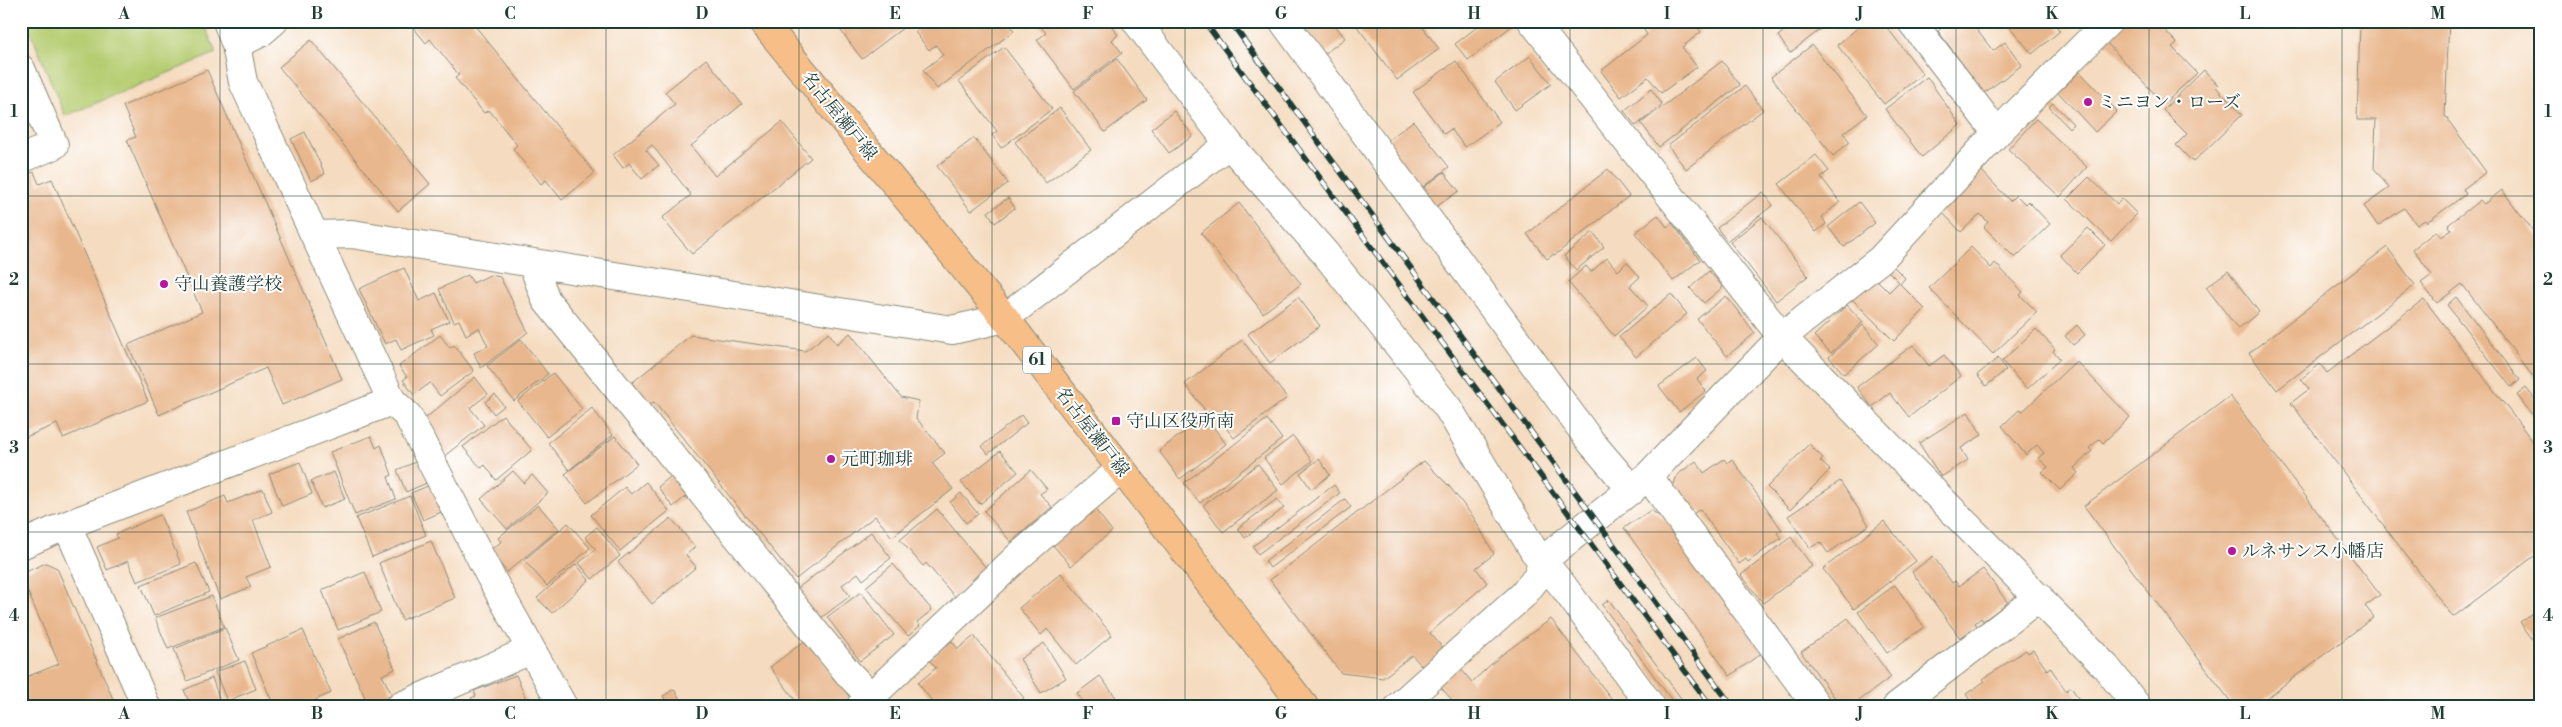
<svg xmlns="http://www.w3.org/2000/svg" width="2562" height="727" viewBox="0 0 2562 727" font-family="'Libre Bodoni','Noto Serif JP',serif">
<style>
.green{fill:#b5cc70;stroke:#6a8452}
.building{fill:#e9b78d}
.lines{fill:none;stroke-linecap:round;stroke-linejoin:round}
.minor-casing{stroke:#8a8c7a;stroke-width:30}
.primary-casing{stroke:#8a8c7a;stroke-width:30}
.minor{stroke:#fff;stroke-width:28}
.primary{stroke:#f7be87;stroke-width:28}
.rail-casing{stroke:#1f3d34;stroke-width:5.5}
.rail{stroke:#fff;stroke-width:4;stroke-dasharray:11;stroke-linecap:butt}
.grid{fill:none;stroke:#1f3d34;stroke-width:1;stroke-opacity:0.55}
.poi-dot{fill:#b5179e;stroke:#fff;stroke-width:2}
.labels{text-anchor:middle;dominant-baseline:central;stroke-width:4;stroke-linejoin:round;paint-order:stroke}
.shield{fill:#fff;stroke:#627771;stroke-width:1}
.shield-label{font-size:16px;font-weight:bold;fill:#1f3d34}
.poi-label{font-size:18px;fill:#1f3d34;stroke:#fff;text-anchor:start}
.street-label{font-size:18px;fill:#1f3d34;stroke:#fff}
.neatline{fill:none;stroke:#1f3d34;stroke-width:2}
.grid-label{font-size:16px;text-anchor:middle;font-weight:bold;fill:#1f3d34}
</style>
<rect width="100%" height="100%" fill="#fff"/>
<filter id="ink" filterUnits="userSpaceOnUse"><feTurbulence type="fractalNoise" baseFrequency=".02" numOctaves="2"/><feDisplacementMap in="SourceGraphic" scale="10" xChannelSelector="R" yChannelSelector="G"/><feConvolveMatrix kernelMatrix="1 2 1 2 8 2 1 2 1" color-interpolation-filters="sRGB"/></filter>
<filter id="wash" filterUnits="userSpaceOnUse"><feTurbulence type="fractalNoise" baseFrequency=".0096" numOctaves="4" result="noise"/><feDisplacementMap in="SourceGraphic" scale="20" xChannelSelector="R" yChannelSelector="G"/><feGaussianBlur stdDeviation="1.12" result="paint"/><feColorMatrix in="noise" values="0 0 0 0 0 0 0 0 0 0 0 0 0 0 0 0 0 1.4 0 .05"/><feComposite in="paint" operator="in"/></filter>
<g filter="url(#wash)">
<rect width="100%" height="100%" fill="#f5dcc0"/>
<path class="green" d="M26,21H203L216,53L65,116Z"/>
<g id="blocks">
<path class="building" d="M408,21H471L595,173L562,200L546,180L541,184L513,149L517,145L489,110L484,113L455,78L459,75L430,39L426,43Z
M846,21H912L862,59L838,27Z
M929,21H1007L1014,31L937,89L923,70L943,55L936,45L929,50L915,32Z
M1046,21H1108L1118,35L1112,40L1122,53L1074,89L1037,40L1046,33L1040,26Z
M1298,21H1332L1345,38L1323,55Z
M1353,21H1418L1439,49L1397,80Z
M1485,21H1511L1513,25L1468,60L1455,44Z
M1639,21H1693L1701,32L1682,47L1697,67L1661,93L1648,77L1621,97L1601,71L1647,35Z
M1786,21H1831L1790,53L1778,36L1790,26Z
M1866,21H1882L1923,74L1884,104L1837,45Z
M1950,21H1970L1993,51L2005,42L2022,65L1984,93L1938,31Z
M2005,21H2052L2060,31L2032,54Z
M2126,21H2156L2177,43L2172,47L2197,73L2164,104L2105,41Z
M2360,21H2449L2445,116L2486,172L2463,189L2466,194L2427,222L2425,220L2417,225L2404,208L2378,226L2364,206L2389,188L2374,168L2376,120H2357Z
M311,40L430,184L398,211L279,67Z
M1812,45L1867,115L1843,133L1850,142L1833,156L1771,77Z
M1004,47L1052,109L1001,148L992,135L997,131L959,81Z
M1530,56L1551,84L1515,110L1495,82Z
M706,59L742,104L691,146L715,176L782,122L811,158L692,254L662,218L691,195L652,145L646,150L659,165L642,179L629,163L623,168L613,155L675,104L665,92Z
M1117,59L1147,100L1105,132L1074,91Z
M1456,61L1500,122L1465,147L1451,129L1444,134L1413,92Z
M1722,61L1740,85L1659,147L1641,123Z
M207,70L342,379L282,405L266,368L159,415L128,345L202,312L127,140L136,137L123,106Z
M2204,70L2218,85L2216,87L2242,115L2193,162L2176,145L2187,134L2163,110Z
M2080,72L2117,111L2095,132L2058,92Z
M1927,77L1960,125L1922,157L1885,109Z
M1745,86L1763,110L1686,169L1668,146Z
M1651,89L1662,104L1636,126L1624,111Z
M2053,103L2073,124L2069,128L2049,107Z
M1060,108L1091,150L1046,183L1015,142Z
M1174,111L1193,136L1169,153L1151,129Z
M2036,119L2087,167L2060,197L2008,149Z
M1413,121L1449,167L1423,187L1418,181L1416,183L1386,142Z
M305,132L325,174L311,181L291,139Z
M974,138L1008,183L971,211L937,166Z
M1816,155L1829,171L1821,177L1840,202L1822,217L1826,224L1816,232L1779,184Z
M1608,169L1629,196L1555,255L1554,254L1547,259L1527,234Z
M1981,170L2010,201L2016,195L2025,204L2028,201L2050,224L2015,258L1984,227L1988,222L1980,214L1961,232L1940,210Z
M34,172L39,184L52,179L148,401L63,438L57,424L21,439V177Z
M1444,172L1459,191L1434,208L1425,196L1429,193L1424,187Z
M2089,177L2117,204L2122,199L2137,214L2111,241L2067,199Z
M2502,190L2541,241V387L2462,284L2437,303L2421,283L2432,275L2413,249L2436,231L2441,237L2452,230L2448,225L2480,200L2484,204Z
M1763,192L1773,205L1727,241L1717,228Z
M1008,198L1015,208L995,223L988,212Z
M1859,202L1875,223L1844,247L1828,227Z
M1239,203L1301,284L1263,313L1201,233Z
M1658,215L1667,227L1672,223L1700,260L1673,281L1635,233Z
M1762,217L1808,276L1776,301L1730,242Z
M2088,228L2105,245L2077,273L2060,255Z
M1593,232L1604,247L1576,270L1564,256Z
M1971,247L1991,268L1995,263L2023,292L2020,295L2037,312L1993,354L1929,288Z
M2387,247L2415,285L2277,390L2249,353Z
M1607,258L1618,271L1627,262L1640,277L1630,286L1648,306L1614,336L1568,282L1586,266L1591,272Z
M1887,260L1905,278L1900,284L1925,309L1894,341L1850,297L1872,275L1889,292L1899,282L1882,265Z
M404,268L419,301L436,293L449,321L431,329L434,335L401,350L396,339L385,344L359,289Z
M1709,271L1723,287L1704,303L1690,288Z
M2228,271L2259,312L2238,329L2206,287Z
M468,275L473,283L490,275L500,277L528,332L481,368L474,353L488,346L479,328L466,335L459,320L454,322L439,289Z
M1671,294L1687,314L1636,357L1619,337Z
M1726,296L1755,333L1727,356L1697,319Z
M1298,297L1320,326L1270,363L1248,334Z
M2456,297L2520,380L2511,387L2447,305Z
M2424,299L2541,452V551L2453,617L2291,403L2309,389L2301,379L2320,364L2327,373Z
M1847,305L1863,322L1831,353L1814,336Z
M1863,325L1879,344L1844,374L1829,357Z
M2077,325L2085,335L2073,345L2065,336Z
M2036,329L2055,349L2053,351L2060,359L2027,389L2002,361Z
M829,333L837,344L850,333L901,397L919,401L916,418L945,453L932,463L953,489L892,537L875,516L796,579L654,402L646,409L628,386L691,335L805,351Z
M440,335L450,348L454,345L474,371L440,396L430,383L414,395L403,380L407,377L399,366Z
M521,339L548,374L514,401L487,366Z
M1242,340L1287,398L1234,438L1211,409L1207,413L1185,384Z
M1913,345L1929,366L1944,355L1961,376L1909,417L1890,393L1872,407L1857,387Z
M1697,358L1707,371L1697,379L1706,391L1679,412L1659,386Z
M1998,358L2006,370L1986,386L1977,375Z
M2076,361L2130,417L2103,443L2099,439L2089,448L2092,451L2074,468L2078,473L2060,490L2042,472L2048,467L2038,458L2044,453L2037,445L2026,455L2002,426L2020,409L2023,411Z
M553,373L582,409L547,437L518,401Z
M475,377L488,394L470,408L484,425L443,457L437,449L440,446L421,422Z
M2526,388L2541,407V426L2517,395Z
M495,394L504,406L494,414L485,402Z
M2230,396L2380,595L2365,606L2374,617L2256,706H2234L2084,506Z
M592,408L613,435L569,470L548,443Z
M1968,412L1982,435L1961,448L1968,460L1941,477L1919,443Z
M503,415L532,450L496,480L485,465L481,468L463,447Z
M1021,415L1027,423L988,454L982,446Z
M1205,416L1226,444L1180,479L1159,451Z
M1267,419L1282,439L1200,503L1184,483Z
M371,436L376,448L381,445L392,475L388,477L396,499L355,515L330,452Z
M615,436L637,464L587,503L565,474Z
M1293,436L1312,461L1283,484L1264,458Z
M1809,444L1823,458L1820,461L1830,470L1790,510L1767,487Z
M1000,451L1018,472L980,504L961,482Z
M1319,459L1330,475L1311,489L1300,473Z
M1724,459L1727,463L1732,459L1782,530L1777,533L1781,538L1748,562L1746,559L1739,564L1700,509L1693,514L1673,487L1677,475L1696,461L1704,473Z
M420,460L429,482L406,492L397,470Z
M1424,461L1449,486L1474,518L1494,554L1476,568L1487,583L1430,633L1472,682L1500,656L1551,619L1617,706H1444L1452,700L1412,655L1383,678L1341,673L1270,580Z
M300,462L312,494L282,506L269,474Z
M1258,464L1278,490L1223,532L1203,505Z
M1031,470L1047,489L1040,494L1052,507L1011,542L984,511Z
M513,471L524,483L532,475L548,493L507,529L481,499Z
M334,472L345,499L322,508L311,481Z
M675,473L690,493L673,507L658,487Z
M1840,481L1869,525L1828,553L1820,542L1810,548L1788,516Z
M646,482L669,511L620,551L591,515L625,487L631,494Z
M435,483L446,510L423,520L411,493Z
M1334,485L1340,493L1258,554L1253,546Z
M263,489L272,512L253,520L271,567L246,577L251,587L220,599L186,512L225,496L228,503Z
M961,493L978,514L966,523L950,502Z
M410,496L426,535L372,557L356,518Z
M1277,499L1284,508L1245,538L1238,528Z
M1345,499L1351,507L1270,568L1265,561Z
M538,505L559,529L507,572L489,551L501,542L498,538Z
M1094,508L1112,531L1071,566L1052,544Z
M937,509L987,569L955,597L926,563L923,566L900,540Z
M1651,510L1670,524L1763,652L1730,676L1624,528Z
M160,515L181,564L137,582L128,561L107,570L97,547L118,538L116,534Z
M671,518L695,547L686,555L696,567L652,604L618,562Z
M1884,521L1916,561L1854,609L1823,569Z
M568,523L590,548L547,586L524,560Z
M597,527L620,556L592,579L579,563L596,549L585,537Z
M871,532L891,558L863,580L858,573L842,585L850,596L817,621L794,591Z
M1791,537L1812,566L1763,603L1741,575Z
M431,541L455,598L402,620L379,563Z
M1933,556L1952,583L1955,581L1959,586L1983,569L2008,603L1983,621L1981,618L1975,623L1977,626L1960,638L1912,572Z
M46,563L57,568L116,706H21V679L59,664L21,576V574Z
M196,563L209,592L154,616L141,585Z
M576,564L589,580L552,613L537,598Z
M893,564L932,610L917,622L920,626L908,636L866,587Z
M365,572L381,612L338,630L322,590Z
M1061,573L1112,635L1076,665L1047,629L1041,635L1019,608Z
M1895,585L1924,627L1887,653L1858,612Z
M861,592L894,635L860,661L827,617Z
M212,596L224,627L168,649L155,618Z
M1609,600L1683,701L1676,706L1602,605Z
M2541,607V651L2520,622Z
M1848,618L1891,677L1852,706H1841L1801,652Z
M374,622L395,669L382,675L392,695L369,706L338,639Z
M225,628L239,660L187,681L174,649Z
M303,630L331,693L302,706H274L251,653Z
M974,636L1024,698L1015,706H936L918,683L936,668L929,660L952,641L958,649Z
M806,640L851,699L842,706H800L770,667Z
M1044,643L1066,678L1041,693L1020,659Z
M2026,650L2028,653L2033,650L2047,670L2050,667L2066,691L2071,687L2083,706H1974L1966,694L1985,681L1983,679Z
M245,661L256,689L227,701L215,672Z
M516,675L529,706H474L471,698L476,696L474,691Z
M1100,676L1118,700L1110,706H1086L1077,693Z
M212,678L221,703L214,706H191L184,690Z
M674,689L684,706H669L663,696Z"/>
</g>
</g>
<g filter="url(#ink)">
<use href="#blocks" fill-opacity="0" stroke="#8a8c7a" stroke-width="1"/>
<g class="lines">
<defs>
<path id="minor" d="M227,21L236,45L243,82L392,401L408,416L490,576L563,706
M1136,21L1229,144L1324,252L1448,408L1534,551L1563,586L1651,706
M1283,21L1591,442L1632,490
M1532,21L1782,337L2106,667L2137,706
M1911,21L1997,133
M236,45L260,33L274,21
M21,69L54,145L21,159
M316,235L352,234L952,330L1005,318L1229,144
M533,265L546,300L848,673L871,697
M1648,476L1817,706
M67,525L146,706
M21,545L67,525L392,401
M401,706L531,650
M861,706L1020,555L1121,469
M1399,706L1523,595L1538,576L1542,561L1648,476L1782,337L1881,259L1997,133L2109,21
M1897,706L2039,597"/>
<path id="primary" d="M762,21L1005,318L1304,706"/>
</defs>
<use href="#minor" class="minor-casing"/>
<use href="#primary" class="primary-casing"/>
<use href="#minor" class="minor"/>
<use href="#primary" class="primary"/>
<defs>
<path id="rail" d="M1204,21L1711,706
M1230,21L1732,706"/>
</defs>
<use href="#rail" class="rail-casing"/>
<use href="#rail" class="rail"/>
</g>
</g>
<path class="grid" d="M220,21V706M413,21V706M606,21V706M799,21V706M992,21V706M1185,21V706M1377,21V706M1570,21V706M1763,21V706M1956,21V706M2149,21V706M2342,21V706M21,196H2541M21,364H2541M21,532H2541"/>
<g class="poi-dot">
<circle cx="2088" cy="102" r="5"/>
<circle cx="164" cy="284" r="5"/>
<rect x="1111" y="416" width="10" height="10" rx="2.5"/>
<circle cx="831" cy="459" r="5"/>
<circle cx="2232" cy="551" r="5"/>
</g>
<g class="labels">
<rect class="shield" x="1023" y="346.5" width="28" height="27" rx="4"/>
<g class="shield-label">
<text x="1037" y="360">61</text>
</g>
<g class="poi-label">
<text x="2098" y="102">ミニヨン・ローズ</text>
<text x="174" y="284">守山養護学校</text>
<text x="1126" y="421">守山区役所南</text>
<text x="841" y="459">元町珈琲</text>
<text x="2242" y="551">ルネサンス小幡店</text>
</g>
<g class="street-label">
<text transform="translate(839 116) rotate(51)">名古屋瀬戸線</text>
<text transform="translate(1092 432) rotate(52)">名古屋瀬戸線</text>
</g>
</g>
<rect width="2562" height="727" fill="none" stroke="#fff" stroke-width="55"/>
<rect x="28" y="28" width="2506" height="672" class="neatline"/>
<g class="grid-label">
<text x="124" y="19">A</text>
<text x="317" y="19">B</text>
<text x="510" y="19">C</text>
<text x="702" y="19">D</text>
<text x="895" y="19">E</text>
<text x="1088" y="19">F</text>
<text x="1281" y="19">G</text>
<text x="1474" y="19">H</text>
<text x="1667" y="19">I</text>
<text x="1860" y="19">J</text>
<text x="2052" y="19">K</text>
<text x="2245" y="19">L</text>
<text x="2438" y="19">M</text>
<text x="14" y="117">1</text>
<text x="2548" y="117">1</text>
<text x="14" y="285">2</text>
<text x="2548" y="285">2</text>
<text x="14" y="453">3</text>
<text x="2548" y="453">3</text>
<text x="14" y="621">4</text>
<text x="2548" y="621">4</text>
<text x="124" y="719">A</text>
<text x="317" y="719">B</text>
<text x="510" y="719">C</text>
<text x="702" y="719">D</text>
<text x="895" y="719">E</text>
<text x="1088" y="719">F</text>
<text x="1281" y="719">G</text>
<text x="1474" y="719">H</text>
<text x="1667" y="719">I</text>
<text x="1860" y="719">J</text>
<text x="2052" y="719">K</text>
<text x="2245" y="719">L</text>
<text x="2438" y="719">M</text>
</g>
</svg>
